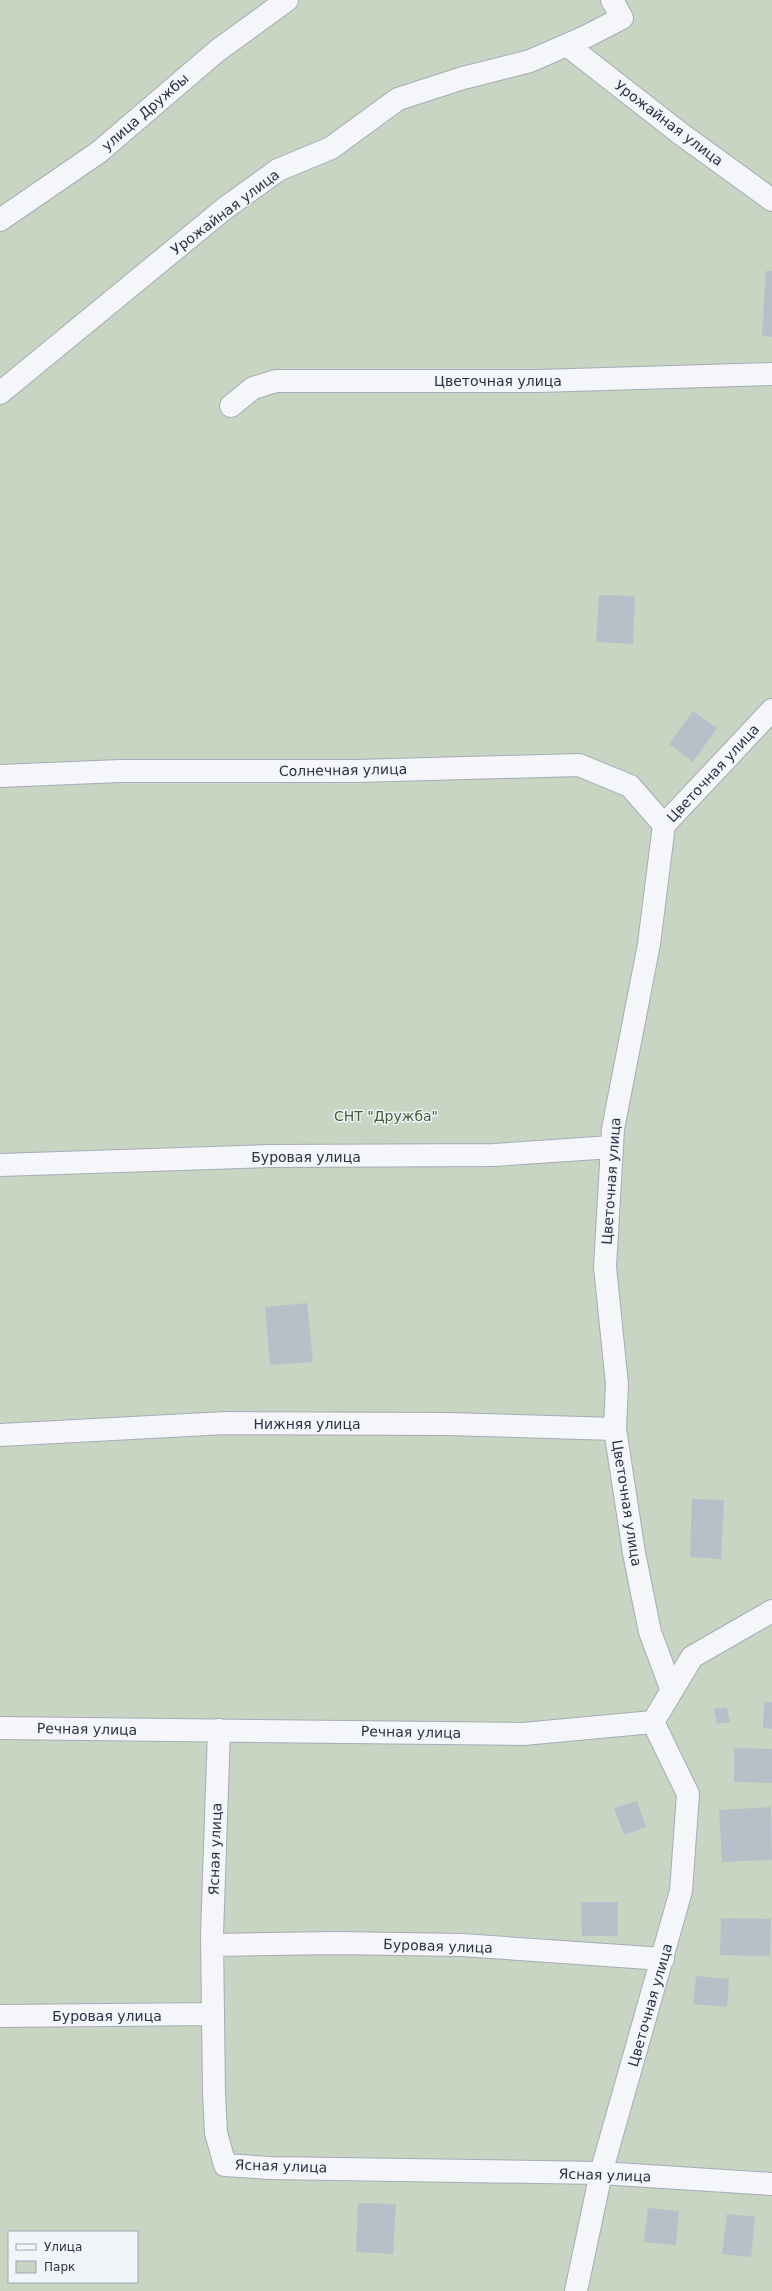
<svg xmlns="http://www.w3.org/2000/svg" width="772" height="2291" viewBox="0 0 772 2291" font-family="'DejaVu Sans',sans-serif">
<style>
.green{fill:#c7d5c2;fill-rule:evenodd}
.building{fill:#b8bfc9}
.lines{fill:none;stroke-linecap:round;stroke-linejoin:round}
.minor-casing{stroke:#a6acb6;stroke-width:24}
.minor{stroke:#f4f6f9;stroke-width:22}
.labels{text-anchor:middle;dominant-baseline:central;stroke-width:3;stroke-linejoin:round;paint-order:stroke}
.street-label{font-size:14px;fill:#283344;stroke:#f1f4f8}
.park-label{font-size:14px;fill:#3e6035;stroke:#f1f4f8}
</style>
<rect width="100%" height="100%" fill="#e1e5eb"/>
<path class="green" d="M0,0H772V2291H0ZM9,2232H137V2282H9Z"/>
<path class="building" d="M766,271H772V337L762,336Z
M599,595L635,596L633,644L596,642Z
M693,711L717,728L693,762L669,744Z
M307,1303L313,1362L270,1365L265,1307Z
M692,1499L724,1500L721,1559L690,1557Z
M764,1702H772V1729L763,1728Z
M727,1707L730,1722L717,1724L714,1709Z
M734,1748L772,1749V1783L734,1782Z
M637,1801L646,1827L624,1835L614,1808Z
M771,1807L772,1860L722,1862L719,1810Z
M581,1902H618V1936H582Z
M721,1918L771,1919L770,1956L720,1955Z
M696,1976L729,1979L727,2007L693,2004Z
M358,2203L396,2204L393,2254L356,2252Z
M648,2208L679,2211L676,2245L644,2242Z
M727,2214L755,2217L751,2257L722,2254Z"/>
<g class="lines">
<defs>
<path id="minor" d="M567,45L681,134L772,200
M0,220L99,152L217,51L287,0
M0,393L224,209L278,170L331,148L398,99L463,78L530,61L585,37L622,18L612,0
M231,406L253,388L276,381H539L772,374
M0,776L120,771H357L579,765L630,786L664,825
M0,1165L269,1156L494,1155L612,1147
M0,1435L226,1423L448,1424L615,1429
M672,1691L650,1632L634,1553L615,1429L617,1384L605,1267L613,1129L649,944L664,825L772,710
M0,1728L523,1734L653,1722L692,1657L772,1611
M219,1730L212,1935L214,2093L216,2133L225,2165L270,2168L601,2173L772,2184
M213,1945L336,1943L462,1945L663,1959
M0,2016L213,2014
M576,2291L601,2173L681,1891L688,1794L653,1722"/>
</defs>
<use href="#minor" class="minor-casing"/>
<use href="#minor" class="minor"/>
</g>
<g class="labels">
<g class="street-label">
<text transform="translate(145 112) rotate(-41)">улица Дружбы</text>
<text transform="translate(669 123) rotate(37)">Урожайная улица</text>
<text transform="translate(225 212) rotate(-37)">Урожайная улица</text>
<text x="498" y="381">Цветочная улица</text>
<text transform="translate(343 770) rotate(-1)">Солнечная улица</text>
<text transform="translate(713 773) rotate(-47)">Цветочная улица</text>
<text x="306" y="1157">Буровая улица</text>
<text transform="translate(611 1181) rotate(-86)">Цветочная улица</text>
<text x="307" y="1424">Нижняя улица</text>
<text transform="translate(627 1503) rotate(81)">Цветочная улица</text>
<text transform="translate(87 1729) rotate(1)">Речная улица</text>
<text transform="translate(411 1732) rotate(1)">Речная улица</text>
<text transform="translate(215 1849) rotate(-88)">Ясная улица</text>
<text transform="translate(438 1946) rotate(2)">Буровая улица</text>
<text transform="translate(650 2005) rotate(-74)">Цветочная улица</text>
<text x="107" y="2016">Буровая улица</text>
<text transform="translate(281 2166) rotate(2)">Ясная улица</text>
<text transform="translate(605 2175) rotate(2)">Ясная улица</text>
</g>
<g class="park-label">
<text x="386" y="1116">СНТ "Дружба"</text>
</g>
</g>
<rect x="8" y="2231" width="130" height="52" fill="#f1f4f8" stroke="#a1a7b0"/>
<rect x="16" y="2244" width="20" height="6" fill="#f4f6f9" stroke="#a1a7b0"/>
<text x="44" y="2251" font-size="12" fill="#283344">Улица</text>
<rect x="16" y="2261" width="20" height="12" fill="#c7d5c2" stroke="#a1a7b0"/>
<text x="44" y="2271" font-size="12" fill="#283344">Парк</text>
</svg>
